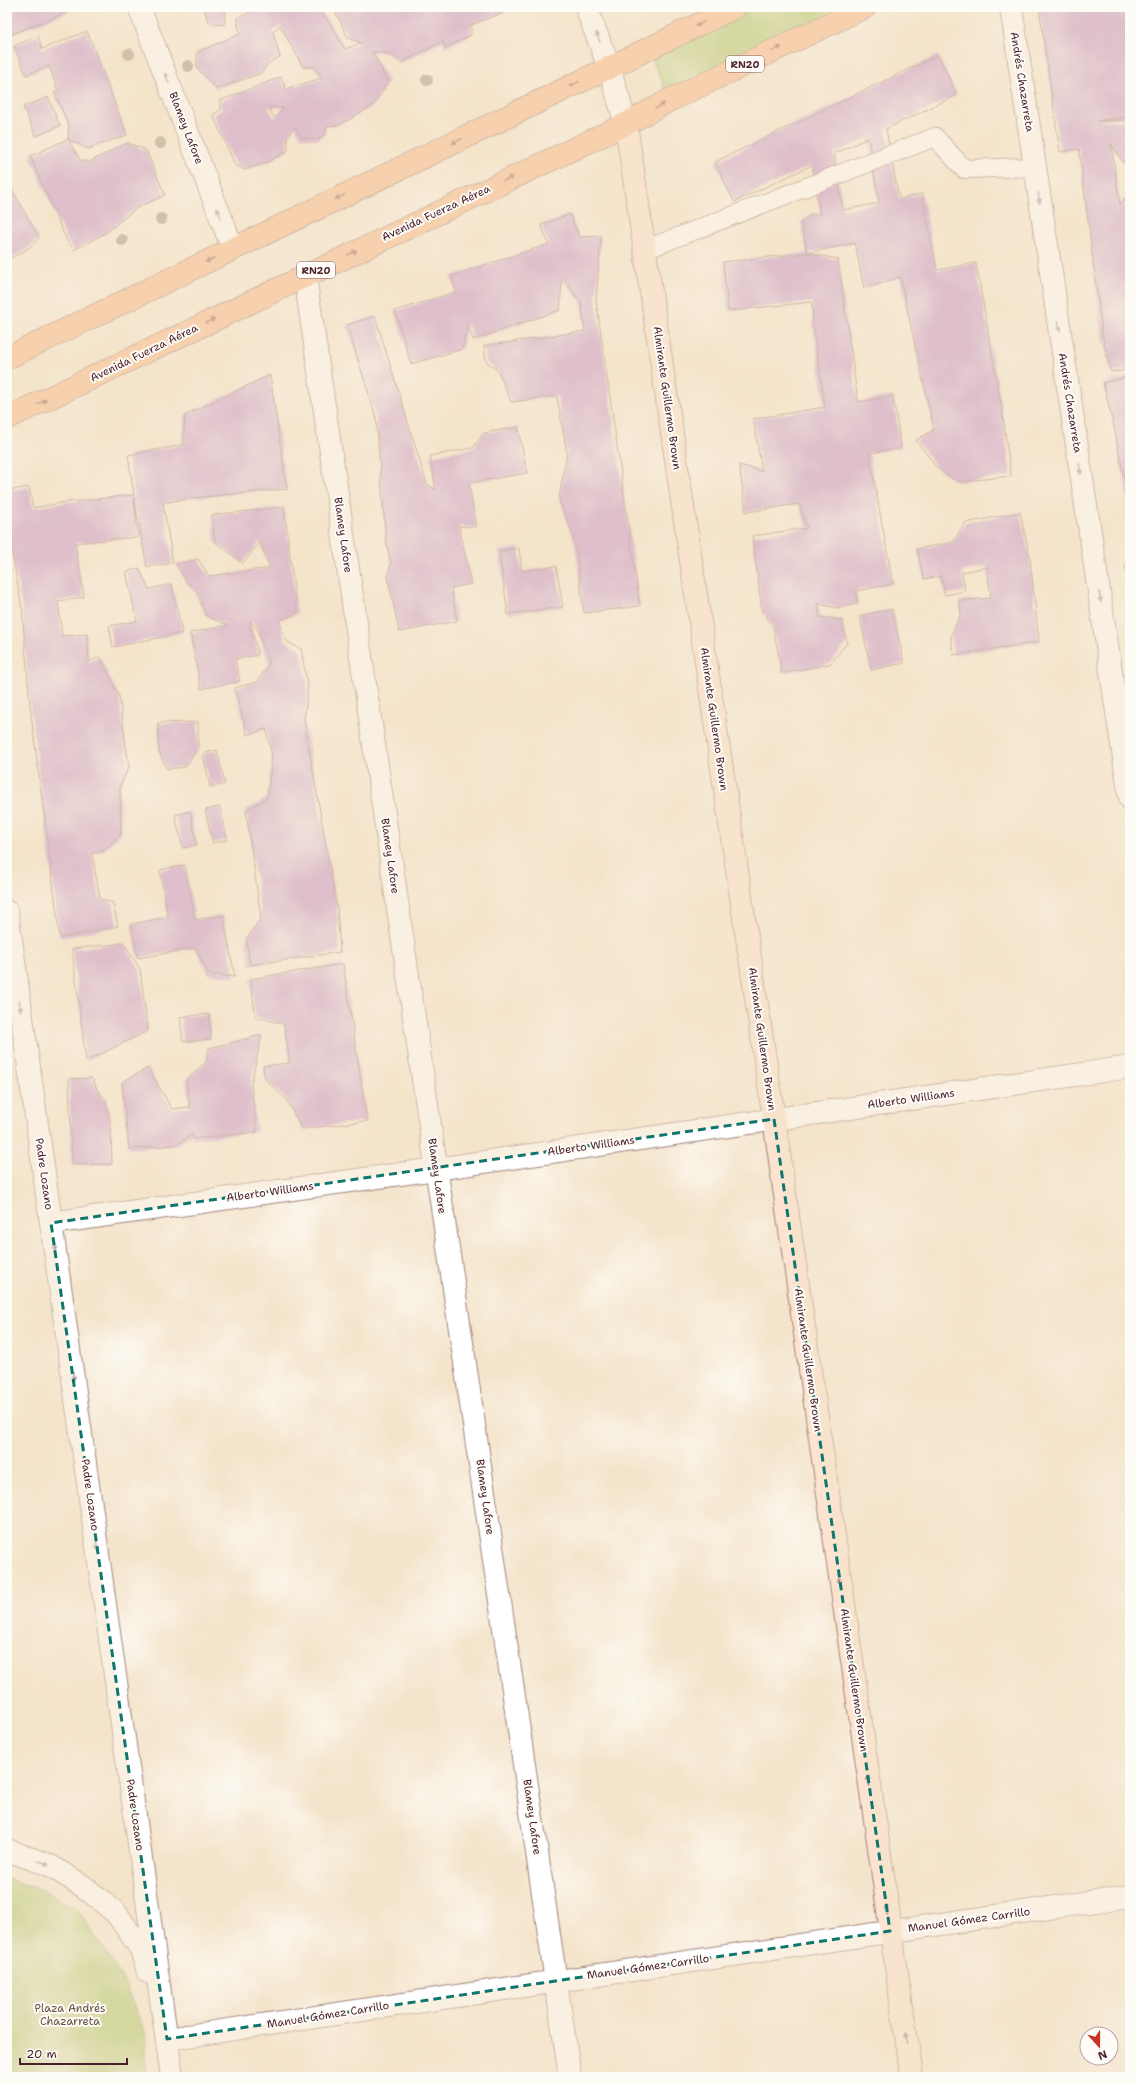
<svg xmlns="http://www.w3.org/2000/svg" width="1137" height="2084" viewBox="0 0 1137 2084" font-family="'Shantell Sans',sans-serif">
<style>
.green{fill:#b0ca70;stroke:#7d744e}
.building{fill:#c393cc;fill-rule:evenodd}
.lines{fill:none;stroke-linecap:round;stroke-linejoin:round}
.lane-casing{stroke:#9f827b;stroke-width:20}
.street-casing{stroke:#9f827b;stroke-width:24}
.secondary-casing{stroke:#9f827b;stroke-width:24}
.primary-casing{stroke:#9f827b;stroke-width:24}
.lane{stroke:#fff;stroke-width:18}
.street{stroke:#fff;stroke-width:22}
.secondary{stroke:#fde4d1;stroke-width:22}
.primary{stroke:#fbbb8c;stroke-width:22}
.tree{fill:#a8947f}
.oneway{fill:#9a6557}
.oneway2{fill:#ae9aa0}
.oneway3{fill:#a4827e}
.marked{fill:none;stroke:#0f766e;stroke-width:3;stroke-dasharray:8 5;stroke-linejoin:round}
.labels{text-anchor:middle;dominant-baseline:central;stroke-width:4;stroke-linejoin:round;paint-order:stroke}
.shield{fill:#fdfcf7;stroke:#806168;stroke-width:1}
.shield-label{font-size:10px;font-weight:bold;fill:#4a1f2b}
.street-label{font-size:11px;fill:#4a1f2b;stroke:#fdfcf7}
.park-label{font-size:11px;fill:#695240;stroke:#fdfcf7}
</style>
<rect width="100%" height="100%" fill="#fdfcf7"/>
<filter id="ink" filterUnits="userSpaceOnUse"><feTurbulence type="fractalNoise" baseFrequency=".025" numOctaves="2"/><feDisplacementMap in="SourceGraphic" scale="8" xChannelSelector="R" yChannelSelector="G"/><feConvolveMatrix kernelMatrix="1 2 1 2 8 2 1 2 1" color-interpolation-filters="sRGB"/></filter>
<filter id="wash" filterUnits="userSpaceOnUse"><feTurbulence type="fractalNoise" baseFrequency=".012" numOctaves="4" result="noise"/><feDisplacementMap in="SourceGraphic" scale="16" xChannelSelector="R" yChannelSelector="G"/><feGaussianBlur stdDeviation="0.9" result="paint"/><feColorMatrix in="noise" values="0 0 0 0 0 0 0 0 0 0 0 0 0 0 0 0 0 1.4 0 .05"/><feComposite in="paint" operator="in"/></filter>
<g filter="url(#wash)">
<rect width="100%" height="100%" fill="#f4e4cb"/>
<path class="green" d="M735,7H865L670,100L648,49Z
M7,1879L42,1890L78,1910L121,1976L147,2037L145,2077H7Z"/>
<g id="blocks">
<path class="building" d="M7,7H66L68,12L7,36Z
M203,7H226L224,25L209,23Z
M262,7H317L331,25L345,49L361,43L348,38L333,7H518L471,25V35L445,48L443,41L401,63L388,53L372,52L388,82L373,106L339,125L326,126L325,134L318,140L301,137L295,126L287,138L288,150L270,161L245,170L235,165L213,115L222,109L219,101L281,77L286,89L322,78L314,67H303L280,25L273,32L280,57L270,62L261,73L216,89L197,68V52L240,34L237,18ZM268,107L284,108L274,118Z
M1039,7H1130V116L1097,121L1130,120V167L1127,168L1111,144L1120,204L1130,193V370L1111,372L1102,333L1079,149L1060,152Z
M87,31L127,135L88,149L68,139L69,126L54,92L58,91L49,66L26,75L14,46L38,36L42,49Z
M938,55L957,95L886,129L899,199L922,194L937,270L976,263L1003,416L1011,476L958,482L938,469L916,440L934,430L900,277L864,289L855,243L807,253L801,222L812,214L820,215L812,165L734,202L715,162ZM868,138L879,203L843,210L834,154Z
M48,97L60,126L36,136L23,107Z
M7,134L12,146L7,148Z
M68,139L80,160L89,162L127,143L146,150L165,195L135,209L107,232L74,250L66,239L30,156Z
M7,180L39,238L28,249L7,260Z
M570,214L579,237L601,236L596,300L640,606L584,613L575,543L559,498L567,453L557,396L511,402L498,371L486,361L484,346L585,331L581,302L562,278L560,310L473,340L467,324L462,349L411,364L395,311L456,292L451,276L549,244L541,225Z
M807,253L838,259L858,402L893,396L901,448L869,453L893,584L856,591L858,604L837,608L818,604L820,617L842,620L847,643L830,664L782,673L773,626L762,611L752,536L807,528L799,504L746,512L739,465L762,471L753,419L825,407L813,324L812,302L728,311L723,262Z
M375,316L427,484L436,490L430,456L473,448L484,433L518,427L527,473L469,483L476,527L459,526L471,584L451,588L457,621L399,632L388,577L391,563L386,540L376,417L347,325Z
M270,375L287,489L192,498L163,503L173,563L147,567L134,498L138,537L75,543L84,597L58,601L62,636L87,634L89,662L100,657L119,696L129,767L120,786L121,834L103,851L92,853L100,899L113,903L118,926L60,938L30,706L22,608L7,525V491L29,487L33,508L67,502L134,495L128,455L183,445L185,415Z
M1130,376V506H1129L1115,431L1103,383Z
M284,507L297,614L279,620L286,641L301,649L308,688L304,720L337,908L340,952L250,965L246,939L261,919L246,810L267,798L272,756L266,729L247,735L235,688L257,682L269,664L257,628L250,621L258,655L235,659L240,681L201,689L190,633L228,625L206,616L196,591L187,583L176,564L198,559L209,576L270,568L260,542L243,563L215,542L212,515Z
M1020,512L1030,558L1039,642L953,655L951,636L961,613L959,601L991,598L987,567L962,572L965,591L945,595L941,576L924,579L917,549L953,542L965,523Z
M519,548L522,571L556,566L563,607L508,614L499,551Z
M1130,562V588H1129L1125,565Z
M139,568L149,589L172,584L182,633L113,647L109,626L137,621L126,572Z
M892,609L904,663L871,670L860,616Z
M198,722V749L185,767L167,769L159,752L158,723Z
M217,750L225,784L210,787L203,754Z
M220,807L227,840L213,843L205,810Z
M190,811L197,845L183,848L175,815Z
M185,865L195,920L223,915L235,977L209,974L195,948L138,958L131,924L168,917L160,870Z
M124,943L140,969L148,1031L86,1061L72,949Z
M343,964L367,1121L302,1129L286,1099L265,1079L263,1066L290,1063L284,1024L256,1017L250,979Z
M209,1014L211,1039L183,1042L180,1017Z
M262,1035L251,1084L257,1132L193,1139V1134L176,1145L129,1149L122,1082L148,1068L172,1109L190,1107L186,1080L206,1062L209,1048Z
M92,1078L98,1091L106,1100L111,1126L112,1164L72,1165L69,1079Z"/>
</g>
</g>
<g filter="url(#ink)">
<use href="#blocks" fill-opacity="0" stroke="#9f827b" stroke-width="1"/>
<g class="lines">
<defs>
<path id="lane" d="M644,250L935,137L964,169L1035,167"/>
<path id="street" d="M139,7L233,249
M586,7L609,67L626,124
M1011,7L1130,798
M305,276L570,2077
M7,912L172,2077
M51,1223L436,1169L1130,1067
M7,1850L49,1865L83,1886L116,1913L141,1949L148,1972
M167,2039L1130,1896"/>
<path id="secondary" d="M626,124L774,1119L912,2077"/>
<path id="primary" d="M7,358L735,7
M7,418L626,124L670,100L865,7"/>
</defs>
<use href="#lane" class="lane-casing"/>
<use href="#street" class="street-casing"/>
<use href="#secondary" class="secondary-casing"/>
<use href="#primary" class="primary-casing"/>
<use href="#lane" class="lane"/>
<use href="#street" class="street"/>
<use href="#secondary" class="secondary"/>
<use href="#primary" class="primary"/>
</g>
<g class="tree">
<circle cx="129" cy="54" r="6"/>
<circle cx="188" cy="66" r="6"/>
<circle cx="427" cy="80" r="6"/>
<circle cx="160" cy="143" r="6"/>
<circle cx="161" cy="219" r="6"/>
<circle cx="122" cy="240" r="6"/>
</g>
<defs><path id="oneway-solid" d="M-6-.8H1V-3.2L6.5 0L1 3.2V.8H-6Z"/></defs>
<g class="oneway">
<use href="#oneway-solid" transform="translate(700 24) rotate(154)"/>
<use href="#oneway-solid" transform="translate(777 49) rotate(-26)"/>
<use href="#oneway-solid" transform="translate(574 84) rotate(154)"/>
<use href="#oneway-solid" transform="translate(660 106) rotate(-28)"/>
<use href="#oneway-solid" transform="translate(457 141) rotate(154)"/>
<use href="#oneway-solid" transform="translate(508 179) rotate(-25)"/>
<use href="#oneway-solid" transform="translate(340 197) rotate(154)"/>
<use href="#oneway-solid" transform="translate(352 253) rotate(-25)"/>
<use href="#oneway-solid" transform="translate(210 260) rotate(155)"/>
<use href="#oneway-solid" transform="translate(210 321) rotate(-26)"/>
<use href="#oneway-solid" transform="translate(42 402) rotate(-26)"/>
</g>
<g class="oneway2">
<use href="#oneway-solid" transform="translate(598 37) rotate(-111)"/>
<use href="#oneway-solid" transform="translate(167 78) rotate(-111)"/>
<use href="#oneway-solid" transform="translate(1039 198) rotate(81)"/>
<use href="#oneway-solid" transform="translate(219 213) rotate(-111)"/>
<use href="#oneway-solid" transform="translate(1059 326) rotate(81)"/>
<use href="#oneway-solid" transform="translate(1080 469) rotate(81)"/>
<use href="#oneway-solid" transform="translate(1100 597) rotate(81)"/>
<use href="#oneway-solid" transform="translate(20 1006) rotate(82)"/>
<use href="#oneway-solid" transform="translate(55 1246) rotate(82)"/>
<use href="#oneway-solid" transform="translate(73 1375) rotate(82)"/>
<use href="#oneway-solid" transform="translate(97 1545) rotate(82)"/>
<use href="#oneway-solid" transform="translate(44 1863) rotate(21)"/>
</g>
<g class="oneway3">
<use href="#oneway-solid" transform="translate(840 1583) rotate(-98)"/>
<use href="#oneway-solid" transform="translate(869 1781) rotate(-98)"/>
<use href="#oneway-solid" transform="translate(887 1910) rotate(-98)"/>
<use href="#oneway-solid" transform="translate(906 2038) rotate(-99)"/>
</g>
</g>
<path d="M0 0H1137V2084H0ZM774,1119L890,1931L167,2039L51,1223Z" fill="#f4e4cb" fill-opacity=".55" fill-rule="evenodd"/>
<path class="marked" d="M774,1119L890,1931L167,2039L51,1223Z"/>
<g class="labels">
<g class="shield">
<rect x="726" y="56" width="38" height="16" rx="3"/>
<rect x="297" y="262" width="38" height="16" rx="3"/>
</g>
<g class="shield-label">
<text x="745" y="64">RN20</text>
<text x="316" y="270">RN20</text>
</g>
<g class="street-label">
<text transform="translate(1022 82) rotate(81)">Andrés Chazarreta</text>
<text transform="translate(186 128) rotate(69)">Blamey Lafore</text>
<text transform="translate(436 213) rotate(-25)">Avenida Fuerza Aérea</text>
<text transform="translate(144 353) rotate(-26)">Avenida Fuerza Aérea</text>
<text transform="translate(667 398) rotate(82)">Almirante Guillermo Brown</text>
<text transform="translate(1070 403) rotate(81)">Andrés Chazarreta</text>
<text transform="translate(343 535) rotate(82)">Blamey Lafore</text>
<text transform="translate(714 719) rotate(82)">Almirante Guillermo Brown</text>
<text transform="translate(390 856) rotate(82)">Blamey Lafore</text>
<text transform="translate(762 1039) rotate(82)">Almirante Guillermo Brown</text>
<text transform="translate(911 1099) rotate(-8)">Alberto Williams</text>
<text transform="translate(591 1146) rotate(-8)">Alberto Williams</text>
<text transform="translate(44 1174) rotate(82)">Padre Lozano</text>
<text transform="translate(437 1176) rotate(82)">Blamey Lafore</text>
<text transform="translate(270 1192) rotate(-8)">Alberto Williams</text>
<text transform="translate(808 1360) rotate(82)">Almirante Guillermo Brown</text>
<text transform="translate(90 1495) rotate(82)">Padre Lozano</text>
<text transform="translate(485 1497) rotate(82)">Blamey Lafore</text>
<text transform="translate(854 1680) rotate(82)">Almirante Guillermo Brown</text>
<text transform="translate(135 1815) rotate(82)">Padre Lozano</text>
<text transform="translate(532 1817) rotate(82)">Blamey Lafore</text>
<text transform="translate(969 1920) rotate(-8)">Manuel Gómez Carrillo</text>
<text transform="translate(648 1967) rotate(-8)">Manuel Gómez Carrillo</text>
<text transform="translate(328 2015) rotate(-9)">Manuel Gómez Carrillo</text>
</g>
<g class="park-label">
<text x="70" y="2008">Plaza Andrés<tspan x="70" dy="13">Chazarreta</tspan></text>
</g>
</g>
<rect width="1137" height="2084" fill="none" stroke="#fdfcf7" stroke-width="24"/>
<g transform="translate(1099 2046) rotate(159)"><circle r="19" fill="#fdfcf7" stroke="#b5a4a5"/>
<path d="M0-3L7 15L0 10L-7 15Z" fill="#c8321e"/>
<text y="-6" font-size="11" font-weight="bold" text-anchor="middle" fill="#4a1f2b">N</text>
</g>
<path d="M20 2058v6h107v-6" fill="none" stroke="#4a1f2b" stroke-width="2"/>
<text x="26" y="2058" font-size="12" fill="#4a1f2b" stroke="#fdfcf7" stroke-width="3" paint-order="stroke">20 m</text>
</svg>
